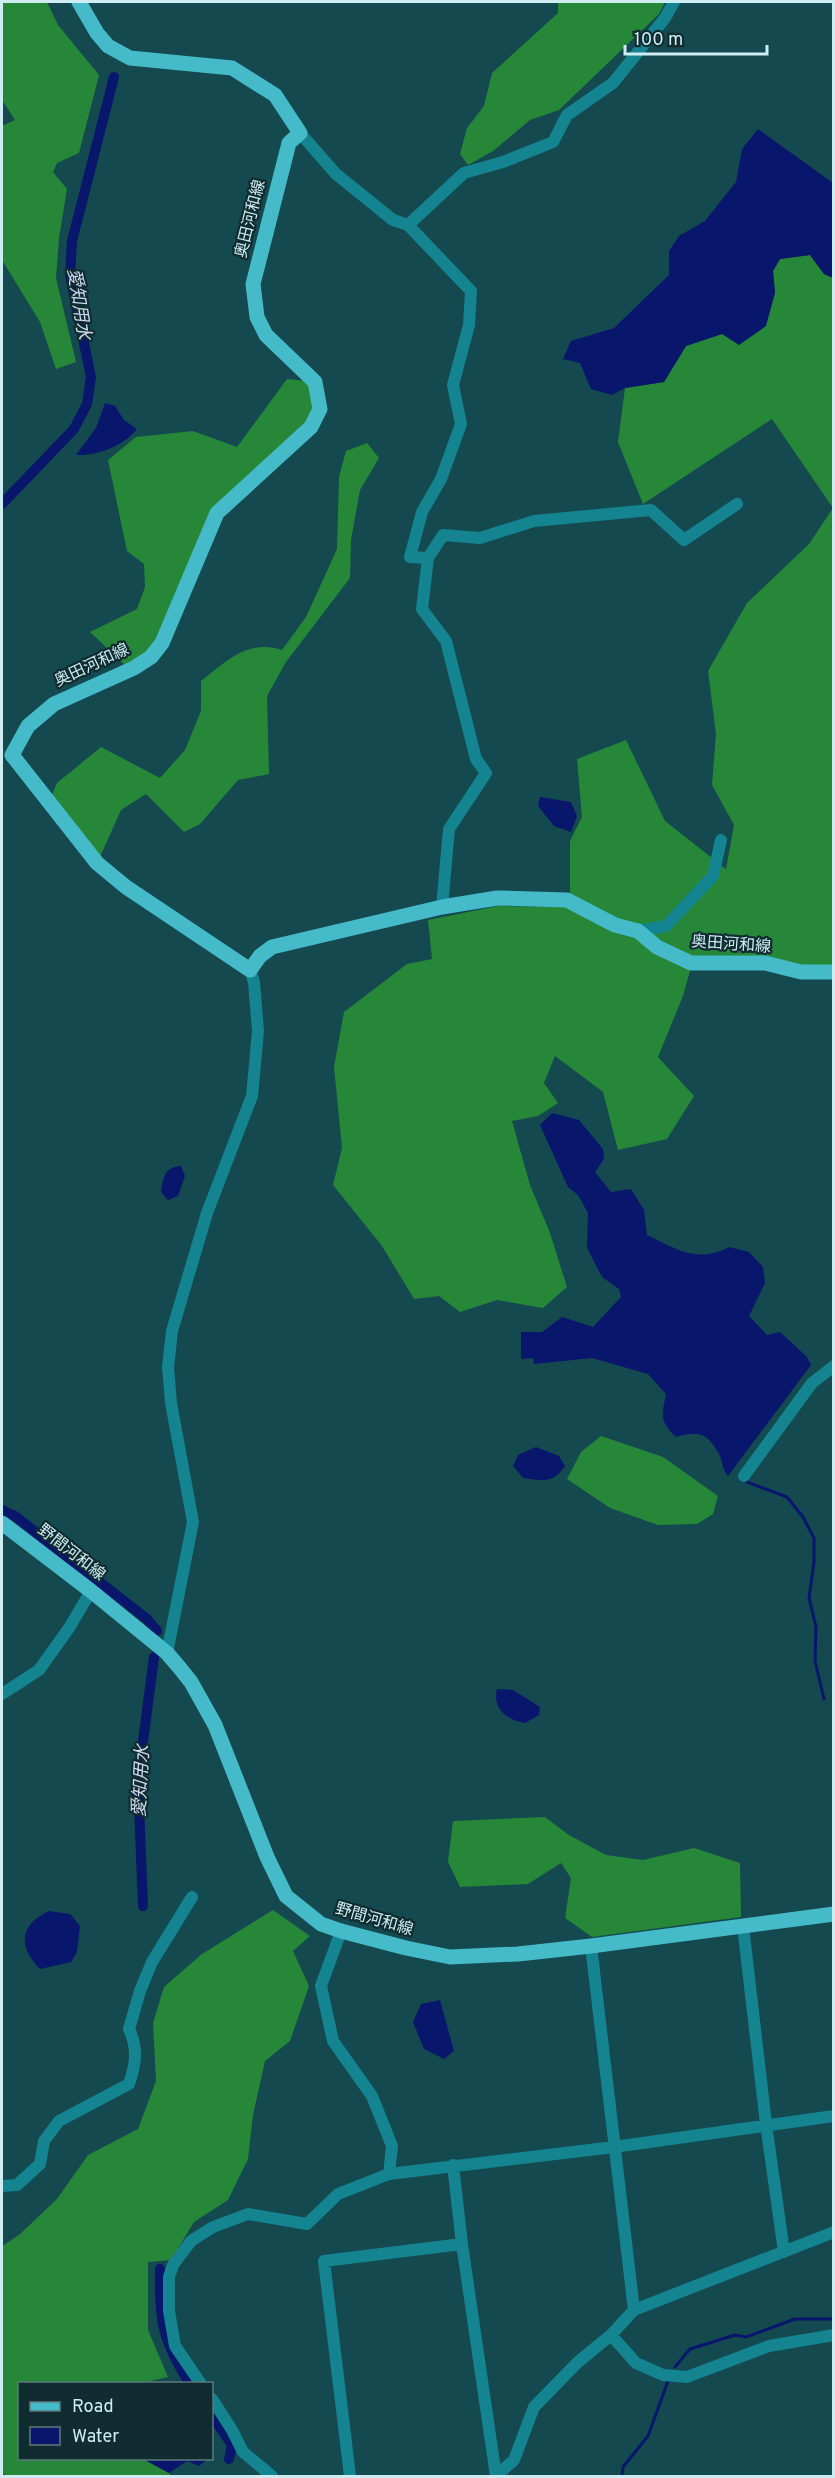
<svg xmlns="http://www.w3.org/2000/svg" width="835" height="2478" viewBox="0 0 835 2478" font-family="Overpass,'Noto Sans JP',sans-serif">
<style>
.forest{fill:#268739}
.water{fill:#08166c}
.lines{fill:none;stroke-linecap:round;stroke-linejoin:round}
.stream{stroke:#08166c;stroke-width:3}
.canal{stroke:#08166c;stroke-width:10}
.minor{stroke:#138490;stroke-width:12}
.major{stroke:#45bbc9;stroke-width:15}
.labels{text-anchor:middle;dominant-baseline:central;stroke-width:4.5;stroke-linejoin:round;paint-order:stroke}
.street-label{font-size:16px;fill:#cdedf2;stroke:#102c30}
.water-label{font-size:18px;font-style:italic;fill:#cfdaf2;stroke:#102c30}
</style>
<rect width="100%" height="100%" fill="#14494f"/>
<path class="forest" d="M2,2H47L58,25L99,75L79,153L57,163L53,172L67,189L59,238L56,278L76,362L56,369L40,322L2,260V126L15,120L2,100Z
M558,2H665L659,14L559,110L530,120L493,151L468,165L460,154L467,128L484,106L492,73L558,13Z
M810,255L824,274L834,278L833,967L693,960L683,996L658,1057L694,1096L667,1139L618,1150L603,1092L555,1056L544,1083L558,1103L538,1116L512,1121L530,1185L550,1233L567,1287L543,1308L497,1300L460,1312L439,1296L414,1299L382,1246L333,1185L342,1148L334,1067L344,1012L407,964L432,959L428,920L498,906L570,907V841L582,817L577,759L626,740L665,821L726,869L734,825L712,785L716,734L708,671L747,603L809,544L833,508L772,419L643,504L618,442L625,388L664,382L686,346L722,334L775,293L773,271L780,259Z
M287,379L308,381L314,404L306,426L214,509L160,640L147,653L127,667L90,632L137,609L145,587L144,564L127,551L108,460L136,437L193,431L237,447Z
M367,443L379,458L360,490L351,540L350,578L286,662L267,696L269,774L238,780L200,824L184,832L146,794L121,810L100,857L51,797L57,783L101,747L160,778L185,750L201,711V681C227,661 248,639 282,650L306,617L337,549L339,477L346,451Z
M601,1436L663,1457L718,1496L713,1514L697,1524L658,1525L610,1508L567,1479L581,1452Z
M545,1817L569,1835L606,1855L643,1860L694,1848L740,1863L741,1917L592,1937L565,1918L571,1878L561,1863L528,1884L460,1887L448,1862L453,1821Z
M273,1910L310,1936L293,1951L309,1986L290,2041L265,2061L253,2115L248,2159L228,2200L194,2222L171,2260L148,2262V2330L168,2377L138,2384H20V2458L143,2459L169,2473L170,2476H7L2,2473V2246L19,2235L57,2199L88,2155L138,2129L156,2081L153,2023L164,1987L202,1954Z"/>
<path class="water" d="M758,129L833,183V278L824,274L810,255L780,259L773,271L775,293L766,326L739,345L722,334L686,346L664,382L625,388L612,395L591,389L580,363L563,359L571,341L614,328L669,275V251L679,236L705,221L736,182L742,149Z
M105,403L115,406L124,420L137,429C123,446 98,456 76,455L96,428Z
M540,797L571,802L577,816L571,832L554,826L538,806Z
M552,1113L579,1120L603,1149L604,1159L595,1172L611,1192L631,1189L644,1210L647,1235C676,1249 697,1264 729,1247L749,1252L763,1267L765,1283L749,1316L767,1335L780,1332L807,1357L811,1365L728,1476C722,1469 723,1462 719,1454C707,1432 698,1431 676,1437C659,1421 662,1415 666,1394L648,1374L592,1358L534,1364L533,1358L521,1359V1332H542L562,1317L593,1327L621,1297L619,1289L602,1277L587,1248L588,1213L578,1195L568,1187L540,1125Z
M181,1166L185,1176L178,1196L168,1200L161,1192C164,1177 164,1167 181,1166Z
M536,1447L559,1456L565,1466C553,1484 542,1481 523,1478L513,1466L518,1455Z
M497,1689L513,1690L540,1707L539,1715L525,1723C507,1720 492,1709 497,1689Z
M49,1911L70,1914L80,1926L77,1952L71,1962L40,1969C17,1945 20,1925 49,1911Z
M440,2000L454,2051L444,2059L424,2049L413,2022L421,2004Z
M143,2459H208L199,2466L187,2461L169,2473Z"/>
<g class="lines">
<path class="stream" d="M747,1482L787,1497L803,1517L814,1538V1562L809,1598L816,1627L815,1661L824,1699
M675,2367L690,2349L735,2335L746,2337L795,2319H834
M622,2476L623,2467L648,2436L668,2381"/>
<path class="canal" d="M2,504L74,429L87,404L91,377L70,275L72,241L114,77
M2,1510L15,1516L147,1619L157,1631
M143,1906L138,1780L154,1657
M160,2269C160,2322 161,2338 190,2384
M212,2416L232,2445L229,2459"/>
<path class="minor" d="M300,133L336,174L393,220L408,225L471,291L469,325L453,385L461,424L441,479L422,512L410,557L428,558
M408,225L464,173L503,162L553,142L567,115L613,83L665,18L674,2
M442,907L449,829L486,773L476,759L446,641L422,609L428,558L443,535L480,538L534,521L651,510L684,540L737,504
M638,931L666,926L713,876L721,840
M744,1476L812,1383L834,1366
M167,1653L193,1522L171,1403L168,1367L172,1331L207,1213L252,1096L258,1031L254,982L250,970
M2,1694L39,1670L69,1628L91,1591
M743,1926L766,2124L784,2252
M341,1931L321,1986L333,2041L372,2096L392,2146L389,2174
M591,1946L634,2310
M453,2165L462,2244L496,2476
M2,2186L17,2185L40,2164L44,2141L59,2121L129,2084C136,2064 138,2048 129,2029L140,1991L152,1962L192,1897
M611,2335L636,2363L663,2375L687,2377L769,2346L834,2335
M201,2384L175,2346L169,2311V2277L173,2265L191,2241L213,2227L248,2214L307,2224L338,2194L389,2174L614,2147L834,2116
M212,2399L232,2430L243,2452L272,2476
M350,2476L324,2261L462,2244
M496,2476L514,2460L534,2407L578,2362L611,2335L634,2310L834,2232"/>
<path class="major" d="M79,2L97,33L108,46L130,58L232,68L275,95L300,133L289,143L253,284L257,317L266,335L315,382L320,409L311,427L217,513L162,643L151,657L134,668L54,704L28,726L12,755L97,863L126,887L250,970L260,956L272,947L442,907L497,898L567,900L615,925L638,931L657,947L691,963H765L801,972H834
M2,1523L91,1591L167,1653L179,1667L191,1682L215,1725L267,1857L286,1896L321,1924L341,1931L406,1948L450,1957L518,1954L591,1946L834,1914"/>
</g>
<g class="labels">
<g class="street-label">
<text transform="translate(251 219) rotate(-76)">奥田河和線</text>
<text transform="translate(92 666) rotate(-25)">奥田河和線</text>
<text transform="translate(731 945) rotate(4)">奥田河和線</text>
<text transform="translate(71 1553) rotate(38)">野間河和線</text>
<text transform="translate(374 1920) rotate(16)">野間河和線</text>
</g>
<g class="water-label">
<text transform="translate(78 304) rotate(81)">愛知用水</text>
<text transform="translate(142 1781) rotate(-87)">愛知用水</text>
</g>
</g>
<rect width="835" height="2478" fill="none" stroke="#cdedf2" stroke-width="6"/>
<rect x="18" y="2382" width="195" height="78" fill="#102c30" stroke="#5c797e" stroke-width="1.5"/>
<rect x="30" y="2402" width="30" height="9" fill="#45bbc9" stroke="#5c797e" stroke-width="1.5"/>
<text x="72" y="2412" font-size="18" fill="#cdedf2">Road</text>
<rect x="30" y="2427" width="30" height="18" fill="#08166c" stroke="#5c797e" stroke-width="1.5"/>
<text x="72" y="2442" font-size="18" fill="#cdedf2">Water</text>
<path d="M625 45v9h142v-9" fill="none" stroke="#cdedf2" stroke-width="3"/>
<text x="634" y="45" font-size="18" fill="#cdedf2" stroke="#102c30" stroke-width="4.5" paint-order="stroke">100 m</text>
</svg>
